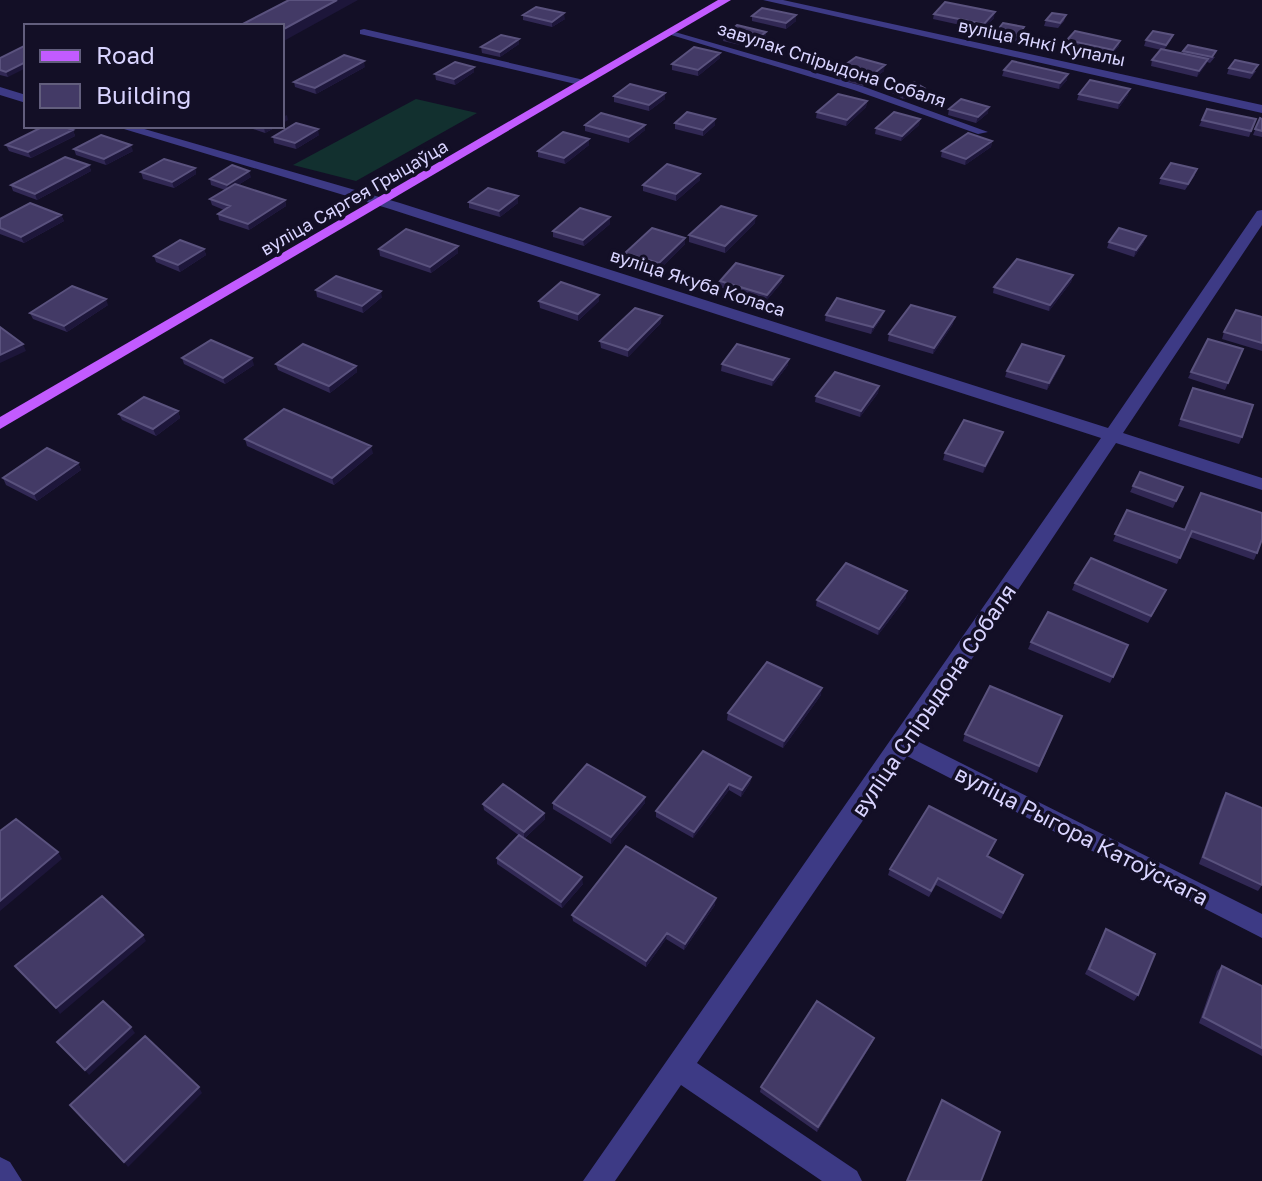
<svg xmlns="http://www.w3.org/2000/svg" width="1262" height="1181" viewBox="0 0 1262 1181" font-family="'Golos Text',sans-serif">
<style>
.green{fill:#12302f}
.lines{fill:none;stroke-linecap:round;stroke-linejoin:round}
.lane{fill:#3d3a85;fill-rule:evenodd}
.street{fill:#3d3a85;fill-rule:evenodd}
.primary{fill:#c25bff;fill-rule:evenodd}
.wall{fill:#312854}
.shaded-wall{fill:#1d163a}
.building{fill:#433a66;stroke:#5a527e;stroke-width:2}
.labels{text-anchor:middle;dominant-baseline:central;stroke-width:7;stroke-linejoin:round;paint-order:stroke}
.far-street-label{font-size:18px;fill:#d9d4ff;stroke:#130f26}
.street-label{font-size:22px;fill:#d9d4ff;stroke:#130f26}
</style>
<rect width="100%" height="100%" fill="#130f26"/>
<path class="green" d="M416,99L477,113L356,181L293,165Z"/>
<g class="lines">
<path class="lane" d="M364,29L584,80L589,83L584,86L360,34V30Z
M668,30L862,86L988,132L978,134L854,90L668,34Z"/>
<path class="street" d="M763,0H783L1262,105V113Z
M0,87L26,95V103L0,95Z
M114,126H134L400,203L1108,428L1257,211L1262,210V225L1123,433L1262,478V490L1116,443L917,741L1262,914V938L907,756L697,1063L857,1171L862,1181H822L681,1085L615,1181H583L1101,438L390,209Z
M0,1157L10,1162L22,1181H0Z"/>
<path class="primary" d="M718,0H731L0,429V417Z"/>
</g>
<path class="wall" d="M934,14L994,18L983,30L933,19Z
M523,15L565,19L552,27L523,20Z
M796,15V21L786,29L752,21V16Z
M1066,15L1064,21L1058,28L1044,26L1046,20Z
M1024,27L1023,33L1017,42L995,38L996,32Z
M766,32V38L753,48L723,41L724,36Z
M1067,40L1119,46L1111,55L1066,45Z
M1146,40H1171L1164,50L1183,54V51L1215,57L1210,63L1207,62L1197,77L1151,66L1152,60L1161,50L1144,46Z
M519,44L500,57L482,53L481,47Z
M26,45L8,77L0,75V58Z
M720,58L698,76L672,70V64Z
M365,67L316,94L295,87L294,82Z
M474,67V72L455,85L436,80L435,74Z
M1229,68L1256,71L1250,79L1227,74Z
M1004,70L1067,80L1059,89L1002,76Z
M884,71L863,86L834,78L835,72Z
M893,87L924,88L923,94L903,99L892,93Z
M1079,94L1128,95L1118,109L1077,100Z
M614,96L665,99L649,111L614,102Z
M867,101L866,107L846,126L816,118L817,112Z
M949,109L988,113L976,123L948,115Z
M1260,118L1262,119V137L1253,135Z
M715,119V125L703,136L675,129V123Z
M920,119L919,125L901,141L875,134L876,128Z
M1256,119L1249,137L1199,126L1202,120Z
M585,125L645,130L629,143L585,131Z
M244,126H278L265,133Z
M73,130L75,136L31,158L9,151L6,145Z
M319,135L296,149L274,143L273,137Z
M589,139V145L565,164L538,157V151Z
M992,141L991,147L965,165L941,157L942,151Z
M74,149L133,151L106,165L76,155Z
M89,165L91,171L37,200L13,191L11,185Z
M195,168L196,174L174,188L143,179L141,172Z
M700,174V180L676,201L643,191V185Z
M1195,175L1185,190L1159,184L1161,178Z
M251,177L238,185L285,200L286,206L249,230L219,220L218,214L224,210L212,205L210,199L225,190L211,185L210,179Z
M469,202L518,203L500,217L469,208Z
M61,215L64,221L24,243L0,234V219Z
M755,223L725,253L689,242V235Z
M610,224L584,246L553,237V231Z
M685,238V244L659,270L625,260V253Z
M1109,242H1144L1134,257L1107,248Z
M204,249L206,255L180,272L156,262L154,256Z
M379,249L458,253L431,273L380,256Z
M1073,275L1071,282L1049,311L993,293L994,287Z
M720,281L782,282L766,301L719,287Z
M316,290L382,297L363,313L317,297Z
M539,301H599L578,321L540,308Z
M108,305L67,332L33,319L30,313Z
M826,315L882,317L871,334L825,321Z
M1262,317V351L1222,339L1224,332Z
M661,323L628,357L601,348L600,341Z
M953,324L933,354L888,341L889,334Z
M1243,349L1225,390L1188,378L1191,372Z
M1064,356L1062,363L1047,390L1005,377L1007,371Z
M182,358L254,365L225,384L184,364Z
M276,364L356,366L357,372L330,393L278,370Z
M722,364L788,365L772,386L721,371Z
M879,386L878,393L860,417L815,402L816,396Z
M1193,388L1242,437L1239,444L1178,426Z
M178,411L180,418L156,436L122,420L119,414Z
M1003,432L1001,438L983,473L943,460L945,453Z
M245,439L373,453L334,485L247,446Z
M78,463L81,470L37,501L6,485L3,478Z
M1133,486L1183,487L1173,508L1130,492Z
M1201,493L1257,553L1254,560L1189,537L1177,564L1113,541L1127,510L1185,530Z
M1075,583L1163,596L1148,623L1072,590Z
M906,598L878,635L816,606L817,600Z
M1031,642L1128,645L1110,683L1028,649Z
M821,695L783,748L727,720L728,713Z
M1062,716L1037,773L963,741L965,734Z
M703,751L751,777L750,783L741,797L729,790L693,838L656,817V811Z
M1226,793L1262,808V885L1258,891L1199,864L1222,799Z
M553,803H645L611,844L553,809Z
M483,804L544,813L545,819L524,839L484,810Z
M996,840L988,857L1020,882L1001,919L936,885L929,897L888,875L890,869Z
M497,858L583,884L562,908L497,864Z
M715,905L684,950L666,939L646,967L573,921L572,915Z
M1106,929L1138,995L1134,1001L1085,974Z
M1222,966L1262,986V1056L1199,1023L1217,971Z
M874,1038L872,1043L817,1132L760,1092L761,1087Z"/>
<path class="shaded-wall" d="M337,0H358L282,42V30Z
M995,12L994,18L983,30L984,24Z
M564,13L565,19L552,27V22Z
M796,15V21L786,29V23Z
M766,32V38L753,48V42Z
M519,39V44L500,57V52Z
M1120,41L1119,46L1111,55L1113,50Z
M720,53V58L698,76V70Z
M1208,59L1206,65L1197,77L1199,71Z
M364,61L365,67L316,94L315,88Z
M26,62V68L8,77L6,72Z
M885,65L884,71L863,86L864,81Z
M474,67V72L455,85L454,79Z
M1068,74L1067,80L1059,89L1060,83Z
M924,88L923,94L903,99V94Z
M1130,89L1128,95L1118,109L1119,103Z
M665,93V99L649,111V105Z
M867,101L866,107L846,126L847,120Z
M989,107L988,113L976,123L978,117Z
M287,115L288,120L282,124V117Z
M715,119V125L703,136V130Z
M920,119L919,125L901,141L902,136Z
M645,125V130L629,143V137Z
M266,126H278L265,133L264,127Z
M318,129L319,135L296,149L295,143Z
M73,130L75,136L31,158L28,152Z
M589,139V145L565,164L564,158Z
M992,141L991,147L965,165L966,159Z
M131,145L133,151L106,165L104,159Z
M89,165L91,171L37,200L35,194Z
M195,168L196,174L174,188L172,182Z
M249,171L251,177L228,191L227,185Z
M700,174V180L676,201V194Z
M518,196V203L500,217L499,211Z
M285,200L286,206L249,230L248,224Z
M61,215L64,221L24,243L21,237Z
M756,216L755,223L725,253V246Z
M610,217V224L584,246L583,240Z
M1146,236L1144,242L1134,257L1136,250Z
M685,238V244L659,270V263Z
M458,246V253L431,273L430,267Z
M204,249L206,255L180,272L178,265Z
M1073,275L1071,282L1049,311L1050,305Z
M783,276L782,282L766,301L767,295Z
M381,291L382,297L363,313L362,306Z
M599,295V301L578,321V314Z
M106,299L108,305L67,332L64,326Z
M884,311L882,317L871,334L873,327Z
M662,316L661,323L628,357V350Z
M955,317L953,324L933,354L934,348Z
M23,344L26,351L0,363V355Z
M1064,356L1062,363L1047,390L1049,383Z
M252,358L254,365L225,384L223,378Z
M789,359L788,365L772,386L773,380Z
M356,366L357,372L330,393L329,386Z
M879,386L878,393L860,417L861,411Z
M178,411L180,418L156,436L153,429Z
M1003,432L1001,438L983,473L985,466Z
M371,446L373,453L334,485L332,478Z
M78,463L81,470L37,501L34,494Z
M907,591L906,598L878,635L879,629Z
M822,688L821,695L783,748L784,741Z
M751,777L750,783L741,797L742,790Z
M729,784V790L693,838L694,832Z
M645,797V803L611,844V837Z
M544,813L545,819L524,839V832Z
M58,852L62,859L0,911V901Z
M582,877L583,884L562,908L561,902Z
M716,898L715,905L684,950L685,944Z
M667,933L666,939L646,967V961Z
M143,935L146,941L60,1014L56,1008Z
M131,1027L135,1033L89,1075L85,1070Z
M874,1038L872,1043L817,1132L818,1127Z
M199,1087L202,1093L128,1167L124,1162Z"/>
<path class="building" d="M289,0H337L282,30V26L241,25Z
M945,2L995,12L984,24L934,14Z
M536,7L564,13L552,22L523,15Z
M762,8L796,15L786,23L752,16Z
M1052,13L1066,15L1060,23L1046,20Z
M1003,23L1024,27L1018,36L996,32Z
M737,25L766,32L753,42L724,36Z
M1075,31L1120,41L1113,50L1067,40Z
M1153,31L1173,35L1166,45L1146,40Z
M501,35L519,39L500,52L481,47Z
M26,45V62L6,72L0,70V58Z
M1188,45L1216,51L1212,57L1183,51Z
M694,47L720,53L698,70L672,64Z
M1161,49L1208,59L1199,71L1152,60Z
M344,55L364,61L315,88L294,82Z
M856,57L885,65L864,81L835,72Z
M1235,60L1258,65L1252,73L1229,68Z
M1012,61L1068,74L1060,83L1004,70Z
M455,62L474,67L454,79L435,74Z
M1090,80L1130,89L1119,103L1079,94Z
M914,82L924,88L903,94L893,87Z
M630,84L665,93L649,105L614,96Z
M838,94L867,101L847,120L817,112Z
M961,99L989,107L978,117L949,109Z
M1207,109L1256,119L1251,131L1202,120Z
M687,112L715,119L703,130L675,123Z
M894,112L920,119L902,136L876,128Z
M601,113L645,125L629,137L585,125Z
M1260,118L1262,119V131L1255,129Z
M296,123L318,129L295,143L273,137Z
M44,126H62L73,130L28,152L6,145Z
M563,132L589,139L564,158L538,151Z
M968,133L992,141L966,159L942,151Z
M101,135L131,145L104,159L74,149Z
M65,157L89,165L35,194L11,185Z
M164,159L195,168L172,182L141,172Z
M1171,163L1197,169L1188,184L1161,178Z
M667,164L700,174L676,194L643,185Z
M232,165L249,171L227,185L210,179Z
M235,184L285,200L248,224L218,214L230,206L210,199Z
M488,188L518,196L499,211L469,202Z
M30,203L61,215L21,237L0,228V219Z
M721,206L756,216L725,246L689,235Z
M580,208L610,217L583,240L553,231Z
M652,228L685,238L659,263L625,253Z
M1119,228L1146,236L1136,250L1109,242Z
M406,229L458,246L430,267L379,249Z
M180,240L204,249L178,265L154,256Z
M1017,259L1073,275L1050,305L994,287Z
M736,263L783,276L767,295L720,281Z
M336,276L381,291L362,306L316,290Z
M561,282L599,295L578,314L539,301Z
M72,286L106,299L64,326L30,313Z
M837,298L884,311L873,327L826,315Z
M911,305L955,317L934,348L889,334Z
M635,308L662,316L628,350L600,341Z
M1236,310L1262,317V343L1224,332Z
M0,327L23,344L0,355Z
M1208,339L1243,349L1228,383L1191,372Z
M211,340L252,358L223,378L182,358Z
M303,344L356,366L329,386L276,364Z
M737,344L789,359L773,380L722,364Z
M1022,344L1064,356L1049,383L1007,371Z
M835,372L879,386L861,411L816,396Z
M1193,388L1253,405L1242,437L1181,419Z
M144,397L178,411L153,429L119,414Z
M284,409L371,446L332,478L245,439Z
M964,420L1003,432L985,466L945,453Z
M47,448L78,463L34,494L3,478Z
M1140,472L1183,487L1176,501L1133,486Z
M1201,493L1262,513V539L1257,553L1192,531L1180,558L1115,534L1127,510L1185,530Z
M1091,558L1166,590L1151,616L1075,583Z
M846,563L907,591L879,629L817,600Z
M1048,612L1128,645L1113,677L1031,642Z
M767,662L822,688L784,741L728,713Z
M990,686L1062,716L1039,766L965,734Z
M703,751L751,777L742,790L729,784L694,832L656,811Z
M587,764L645,797L611,837L553,803Z
M503,784L544,813L524,832L483,804Z
M1226,793L1262,808V885L1203,857Z
M929,806L996,840L987,856L1023,875L1003,913L938,878L931,891L890,869Z
M16,819L58,852L0,901V831Z
M519,835L582,877L561,902L497,858Z
M626,846L716,898L685,944L667,933L646,961L572,915Z
M102,896L143,935L56,1008L15,966Z
M1106,929L1155,954L1138,995L1089,969Z
M1222,966L1262,986V1048L1203,1017Z
M103,1001L131,1027L85,1070L57,1042Z
M817,1001L874,1038L818,1127L761,1087Z
M145,1036L199,1087L124,1162L70,1105Z
M942,1100L1000,1132L981,1181H907Z"/>
<g class="labels">
<g class="far-street-label">
<text transform="translate(1042 42) rotate(12)">вуліца Янкі Купалы</text>
<text transform="translate(832 64) rotate(18)">завулак Спірыдона Собаля</text>
<text transform="translate(354 197) rotate(-30)">вуліца Сяргея Грыцаўца</text>
<text transform="translate(698 282) rotate(18)">вуліца Якуба Коласа</text>
</g>
<g class="street-label">
<text transform="translate(933 700) rotate(-56)">вуліца Спірыдона Собаля</text>
<text transform="translate(1082 835) rotate(27)">вуліца Рыгора Катоўскага</text>
</g>
</g>
<rect x="24" y="24" width="260" height="104" fill="#130f26" stroke="#625e7d" stroke-width="2"/>
<rect x="40" y="50" width="40" height="12" fill="#c25bff" stroke="#625e7d" stroke-width="2"/>
<text x="96" y="64" font-size="24" fill="#d9d4ff">Road</text>
<rect x="40" y="84" width="40" height="24" fill="#433a66" stroke="#625e7d" stroke-width="2"/>
<text x="96" y="104" font-size="24" fill="#d9d4ff">Building</text>
</svg>
